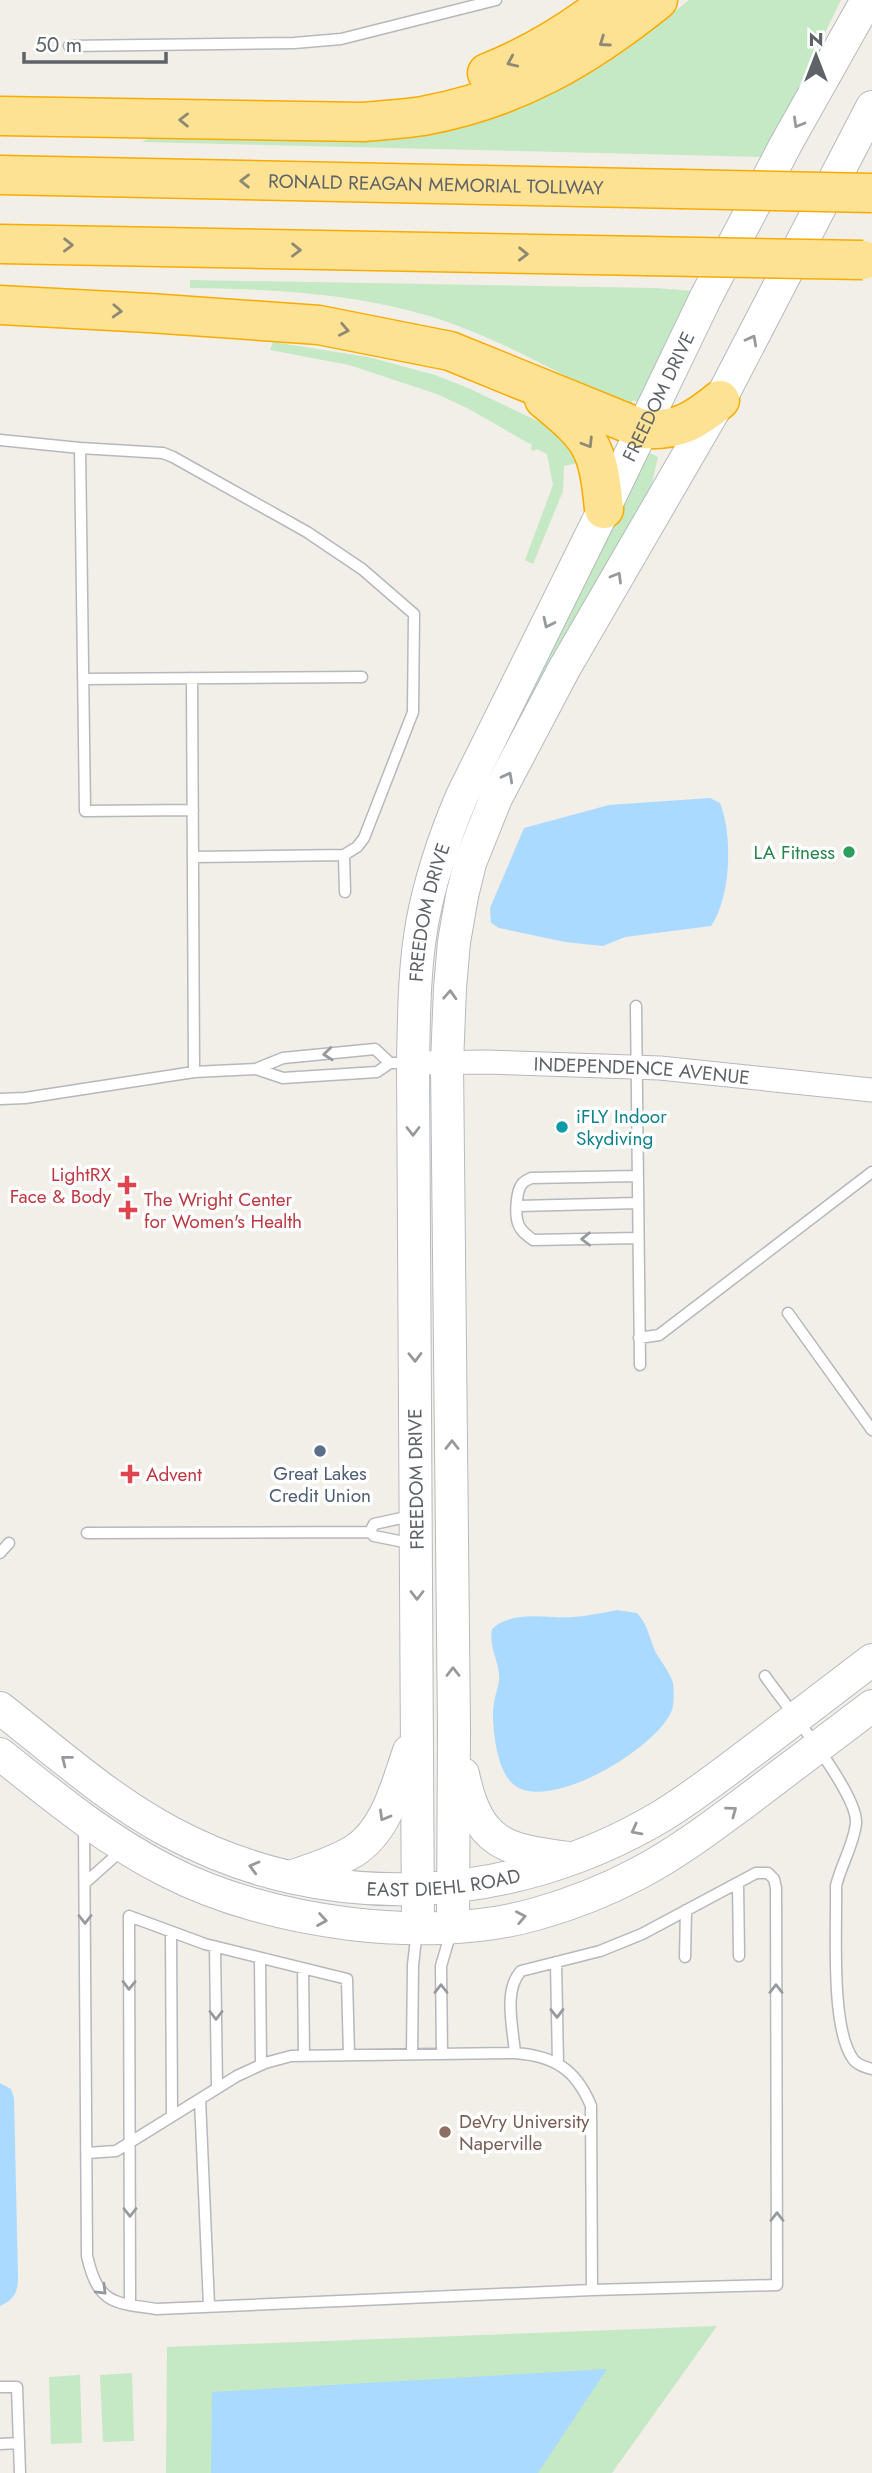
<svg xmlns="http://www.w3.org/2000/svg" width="872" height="2473" viewBox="0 0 872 2473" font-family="Jost,sans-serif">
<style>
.green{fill:#c5e8c5}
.water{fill:#aadaff}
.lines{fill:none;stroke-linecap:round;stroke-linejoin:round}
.lane-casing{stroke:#b5b8bc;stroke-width:13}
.street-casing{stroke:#b5b8bc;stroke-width:25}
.secondary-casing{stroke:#b6babf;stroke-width:34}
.highway-casing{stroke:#f9ab00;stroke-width:41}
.lane{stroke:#fff;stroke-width:10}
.street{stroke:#fff;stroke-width:23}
.secondary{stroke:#fff;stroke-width:32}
.highway{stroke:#fde293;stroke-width:38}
.highway-bridge-casing{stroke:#f9ab00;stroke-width:41;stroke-linecap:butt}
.highway-bridge{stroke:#fde293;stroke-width:38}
.oneway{stroke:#8e8975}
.oneway2{stroke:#979a9d}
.leisure-dot{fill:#2e9e5b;stroke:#fff;stroke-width:2.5}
.culture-dot{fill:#0f9aa8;stroke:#fff;stroke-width:2.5}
.health-dot{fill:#e0444e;stroke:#fff;stroke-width:2.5}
.service-dot{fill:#5c6f8a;stroke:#fff;stroke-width:2.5}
.education-dot{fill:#8d6e63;stroke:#fff;stroke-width:2.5}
.labels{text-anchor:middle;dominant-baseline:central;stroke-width:7;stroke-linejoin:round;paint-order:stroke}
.street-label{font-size:19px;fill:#5f6368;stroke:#fff}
.leisure-label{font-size:19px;fill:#27864d;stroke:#fff;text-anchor:end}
.culture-label{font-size:19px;fill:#0d838f;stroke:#fff;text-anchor:start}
.health-label{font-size:19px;fill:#be3a42;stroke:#fff;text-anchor:start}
.service-label{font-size:19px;fill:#4e5e75;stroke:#fff}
.education-label{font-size:19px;fill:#785e54;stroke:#fff;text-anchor:start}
</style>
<rect width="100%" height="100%" fill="#f1efe8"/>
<path class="green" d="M689,0H841L764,157L142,142L152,136L487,118C524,106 559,92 592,72C627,52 657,25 689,0Z
M190,280L655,288L694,291L640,403L633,400L629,408C567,378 505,341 439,319C358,293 274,289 190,288Z
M273,342L368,357L435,375L468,388L559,431L577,463L564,466L563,491L533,564L525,560L553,485L547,454L537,449L533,451L531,449L532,445L523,440L469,409L437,394L349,365L270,350Z
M644,450L658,457L651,487L576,617L497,764L496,763Z
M717,2326L612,2473H166L167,2347Z
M132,2373L134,2441L103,2442L100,2375Z
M80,2375L82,2443L51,2444L49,2377Z"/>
<path class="water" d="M710,798L720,803C733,835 731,897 711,926L625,937L603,946L565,942L499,928L491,923L490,908L524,828L609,805Z
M617,1610L637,1613C648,1625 649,1637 655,1651C661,1662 670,1672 673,1683C674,1691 674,1703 672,1710C658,1748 545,1816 512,1783C497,1769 493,1732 493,1713C493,1702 497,1692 499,1681C501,1663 488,1648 492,1629C514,1609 546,1619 573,1617C588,1616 602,1613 617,1610Z
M0,2083L11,2089L14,2098L18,2276C18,2292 15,2299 0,2306Z
M607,2369L538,2473H211L212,2392Z"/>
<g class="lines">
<defs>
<path id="lane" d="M69,46L294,43L341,39L496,0
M0,440L80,448
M192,678L194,1072
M84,679L362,677
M193,810L85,811L80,448L163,453L173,457L307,532L362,569L414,614L413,712L364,838L357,847L344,855L193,857
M344,855L345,892
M636,1006L640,1365
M256,1069L283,1058L375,1049L390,1063
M0,1099L25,1098L194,1072L256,1069L283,1078L377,1072L390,1063H411
M637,1176L531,1178C529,1179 523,1182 522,1184C516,1191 515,1215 518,1223C520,1231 527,1235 533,1240L638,1238
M518,1206L638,1203
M788,1313L872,1430
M639,1338L659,1335L872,1172
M370,1532L374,1524L411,1516
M87,1533L370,1532L374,1536L414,1544
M0,1553L9,1543
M765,1676C785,1705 858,1793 856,1823C854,1844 841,1865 836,1886C837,1928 830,2027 853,2059C857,2065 865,2067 872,2069
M84,1825L87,2256C98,2303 112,2303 157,2309L592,2290L777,2285L776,1888L774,1879L768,1873H756L642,1934L600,1951L521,1971C503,1990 513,2028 515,2053
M85,1883L122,1850
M738,1883L739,1956
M171,1932L172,2115
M215,1947L217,2088
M685,1957L686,1910
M260,1959L261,2065
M556,1962L558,2064
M303,1969L304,2056
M412,2054L413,1965L417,1930
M442,2054L441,1966L451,1932
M200,2099L209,2306
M87,2153L116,2151L237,2076L265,2063L291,2056L515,2053C554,2056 576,2069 591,2106L592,2290
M130,2305L129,1916L205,1944L347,1979L349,2055
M0,2387H17L20,2473
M0,2444L19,2443"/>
<g id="street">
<path id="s1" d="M413,1063L488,1062L660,1068L872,1090"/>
</g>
<g id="secondary">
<path id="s2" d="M0,1708C55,1751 108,1799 170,1832C325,1915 510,1906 660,1817C690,1799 718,1777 746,1756C788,1724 830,1692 872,1660"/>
<path d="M0,1754C54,1797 107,1841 169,1872C269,1923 427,1945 536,1914C572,1904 607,1890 639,1873C677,1853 711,1827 745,1802C787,1770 830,1738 872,1706"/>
<path d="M463,1774C478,1844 504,1850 569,1858"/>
<path d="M293,1876C314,1869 336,1862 354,1851C387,1830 397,1785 409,1751"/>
<path d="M453,1927L454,1728L447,1063L450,988L454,942L462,896L470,863L496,798L564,669L720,400L872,107"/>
<path id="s3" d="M418,1928L413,1063C414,1016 414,970 422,924C430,880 444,838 462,796L604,509L706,297L786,144L867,0"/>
</g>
<g id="highway">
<path d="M487,73C532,55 573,30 611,0"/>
<path d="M0,116L364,122C384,120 404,119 423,116C516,99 586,58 658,0"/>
<path id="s4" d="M0,175L681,189"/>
<path d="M0,244L646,256"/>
<path d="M0,305L149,313L319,325L450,351L642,429C678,431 693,422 720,400"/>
<path d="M544,399C592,438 598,447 604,509"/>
</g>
</defs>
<use href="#lane" class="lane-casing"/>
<use href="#street" class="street-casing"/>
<use href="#secondary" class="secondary-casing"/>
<use href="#highway" class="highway-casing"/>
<use href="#lane" class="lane"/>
<use href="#street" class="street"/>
<use href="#secondary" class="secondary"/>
<use href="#highway" class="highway"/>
<defs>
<path id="highway-bridge" d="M681,189L872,193
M646,256L863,260"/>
</defs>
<use href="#highway-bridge" class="highway-bridge-casing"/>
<use href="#highway-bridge" class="highway-bridge"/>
</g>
<defs><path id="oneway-chevron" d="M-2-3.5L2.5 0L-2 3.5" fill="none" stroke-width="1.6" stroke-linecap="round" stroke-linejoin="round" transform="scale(1.75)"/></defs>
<g class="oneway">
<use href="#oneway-chevron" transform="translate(604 42) rotate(145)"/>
<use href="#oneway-chevron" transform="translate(512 62) rotate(156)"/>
<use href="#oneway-chevron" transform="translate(184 120) rotate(-179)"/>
<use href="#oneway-chevron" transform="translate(245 181) rotate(-179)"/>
<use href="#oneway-chevron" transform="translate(68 245) rotate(1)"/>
<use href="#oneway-chevron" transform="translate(296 250) rotate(1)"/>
<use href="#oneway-chevron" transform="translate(523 254) rotate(1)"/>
<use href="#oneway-chevron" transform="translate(117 311) rotate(3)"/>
<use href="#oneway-chevron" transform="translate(344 330) rotate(11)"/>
<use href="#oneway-chevron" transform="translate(588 443) rotate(58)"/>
</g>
<g class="oneway2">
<use href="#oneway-chevron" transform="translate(798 123) rotate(120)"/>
<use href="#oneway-chevron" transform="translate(752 340) rotate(-62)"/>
<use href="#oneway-chevron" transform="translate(617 577) rotate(-60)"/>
<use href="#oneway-chevron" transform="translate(548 623) rotate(116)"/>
<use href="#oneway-chevron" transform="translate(508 777) rotate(-62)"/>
<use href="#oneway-chevron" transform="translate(450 995) rotate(-87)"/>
<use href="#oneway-chevron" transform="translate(328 1054) rotate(174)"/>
<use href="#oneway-chevron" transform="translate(413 1131) rotate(90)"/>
<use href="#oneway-chevron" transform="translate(586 1239) rotate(179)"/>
<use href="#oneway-chevron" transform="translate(415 1357) rotate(89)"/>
<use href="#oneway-chevron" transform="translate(452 1445) rotate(-90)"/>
<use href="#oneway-chevron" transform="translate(417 1595) rotate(90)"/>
<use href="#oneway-chevron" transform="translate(453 1672) rotate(-90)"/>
<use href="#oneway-chevron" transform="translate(66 1760) rotate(-142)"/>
<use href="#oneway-chevron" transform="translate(732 1811) rotate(-37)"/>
<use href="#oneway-chevron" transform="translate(384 1816) rotate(120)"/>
<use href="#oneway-chevron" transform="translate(636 1830) rotate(152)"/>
<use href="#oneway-chevron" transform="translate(254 1867) rotate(-165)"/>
<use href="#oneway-chevron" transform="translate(521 1917) rotate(-11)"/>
<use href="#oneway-chevron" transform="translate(85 1919) rotate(90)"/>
<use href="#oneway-chevron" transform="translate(322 1920) rotate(9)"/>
<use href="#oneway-chevron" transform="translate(129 1985) rotate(91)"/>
<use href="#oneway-chevron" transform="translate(441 1989) rotate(-90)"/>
<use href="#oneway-chevron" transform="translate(776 1989) rotate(-90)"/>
<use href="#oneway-chevron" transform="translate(557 2013) rotate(89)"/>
<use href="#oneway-chevron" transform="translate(216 2015) rotate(90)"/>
<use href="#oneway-chevron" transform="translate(130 2212) rotate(90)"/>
<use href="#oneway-chevron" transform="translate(777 2217) rotate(-90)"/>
<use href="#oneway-chevron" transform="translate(102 2290) rotate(45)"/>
</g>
<circle class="leisure-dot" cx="849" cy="852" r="7"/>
<circle class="culture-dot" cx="562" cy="1127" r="7"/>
<g class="health-dot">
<path d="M123.5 1174.5h7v7h7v7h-7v7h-7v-7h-7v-7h7z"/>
<path d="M124.5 1199.5h7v7h7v7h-7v7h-7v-7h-7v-7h7z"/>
<path d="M126.5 1463.5h7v7h7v7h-7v7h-7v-7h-7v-7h7z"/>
</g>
<circle class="service-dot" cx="320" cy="1451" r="7"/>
<circle class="education-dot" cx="445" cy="2132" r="7"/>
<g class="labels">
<g class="street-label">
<text stroke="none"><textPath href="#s4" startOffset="436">RONALD REAGAN MEMORIAL TOLLWAY</textPath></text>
<text stroke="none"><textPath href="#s3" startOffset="1584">FREEDOM DRIVE</textPath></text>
<text stroke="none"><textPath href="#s3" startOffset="1017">FREEDOM DRIVE</textPath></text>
<text stroke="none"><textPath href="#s1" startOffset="229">INDEPENDENCE AVENUE</textPath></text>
<text transform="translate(416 1479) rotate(-91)">FREEDOM DRIVE</text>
<text stroke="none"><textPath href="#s2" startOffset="494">EAST DIEHL ROAD</textPath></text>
</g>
<g class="leisure-label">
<text x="835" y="852">LA Fitness</text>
</g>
<g class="culture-label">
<text x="576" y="1116">iFLY Indoor<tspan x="576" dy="22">Skydiving</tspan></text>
</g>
<g class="health-label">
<text x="111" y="1174" text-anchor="end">LightRX<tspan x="111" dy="22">Face &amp; Body</tspan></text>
<text x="144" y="1199">The Wright Center<tspan x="144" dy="22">for Women's Health</tspan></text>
<text x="146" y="1474">Advent</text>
</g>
<g class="service-label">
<text x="320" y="1473">Great Lakes<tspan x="320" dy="22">Credit Union</tspan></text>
</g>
<g class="education-label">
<text x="459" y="2121">DeVry University<tspan x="459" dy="22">Naperville</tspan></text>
</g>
</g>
<g transform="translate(816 56)" stroke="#ffffff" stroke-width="5" paint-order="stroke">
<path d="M0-5L12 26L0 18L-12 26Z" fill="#5f6368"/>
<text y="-10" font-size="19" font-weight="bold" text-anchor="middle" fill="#5f6368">N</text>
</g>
<path d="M24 52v10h142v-10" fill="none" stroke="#5f6368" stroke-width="3.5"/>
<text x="35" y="52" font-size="21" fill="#5f6368" stroke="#ffffff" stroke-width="5" paint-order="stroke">50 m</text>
</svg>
